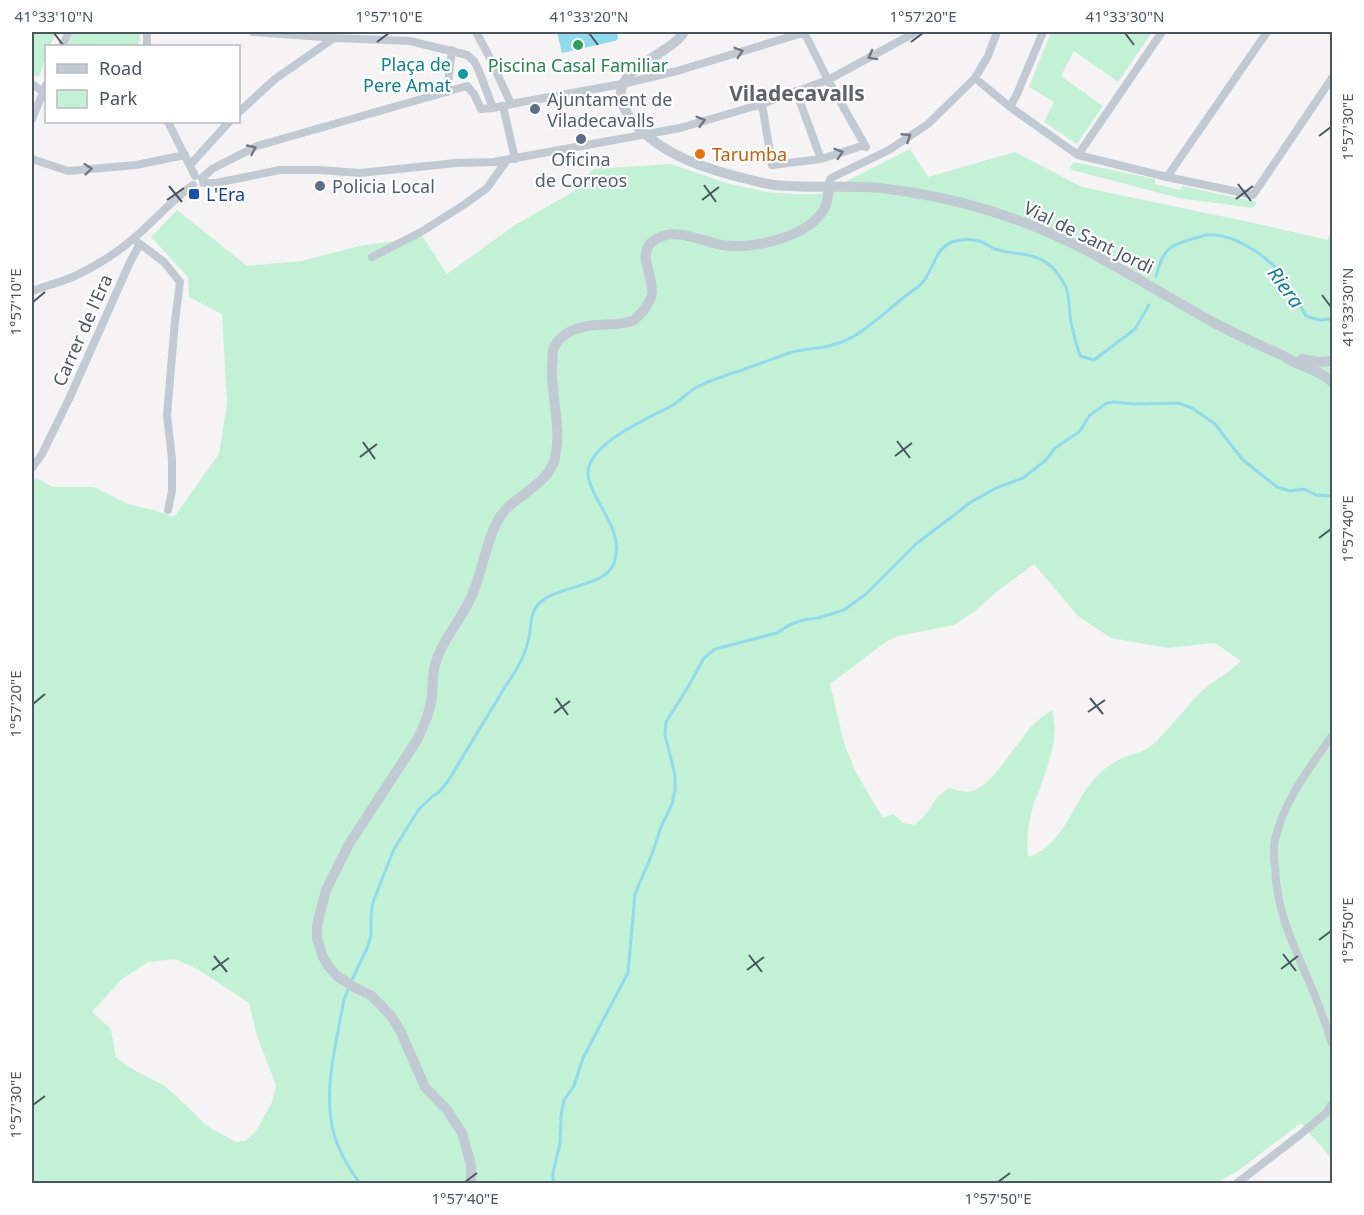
<svg xmlns="http://www.w3.org/2000/svg" width="1364" height="1215" viewBox="0 0 1364 1215" font-family="'Noto Sans',sans-serif">
<style>
.green{fill:#c3f1d5;fill-rule:evenodd}
.water{fill:#90daee}
.lines{fill:none;stroke-linecap:round;stroke-linejoin:round}
.stream{stroke:#90daee;stroke-width:3}
.minor{stroke:#c1cad2;stroke-width:8}
.tertiary{stroke:#c1cad2;stroke-width:10}
.oneway{stroke:#6e7983}
.ticks{fill:none;stroke:#4a5661;stroke-width:2}
.leisure-dot{fill:#2e9e5b;stroke:#fff;stroke-width:2}
.culture-dot{fill:#0f9aa8;stroke:#fff;stroke-width:2}
.service-dot{fill:#5c6f8a;stroke:#fff;stroke-width:2}
.food-dot{fill:#e8710a;stroke:#fff;stroke-width:2}
.transit-dot{fill:#1a4fb4;stroke:#fff;stroke-width:2}
.labels{text-anchor:middle;dominant-baseline:central;stroke-width:4.5;stroke-linejoin:round;paint-order:stroke}
.culture-label{font-size:18px;fill:#0d838f;stroke:#fff;text-anchor:end}
.leisure-label{font-size:18px;fill:#27864d;stroke:#fff}
.service-label{font-size:18px;fill:#4e5e75;stroke:#fff;text-anchor:start}
.food-label{font-size:18px;fill:#c56008;stroke:#fff;text-anchor:start}
.transit-label{font-size:18px;fill:#164399;stroke:#fff;text-anchor:start}
.street-label{font-size:18px;fill:#4a5661;stroke:#fff}
.water-label{font-size:20px;font-style:italic;fill:#0c7c9b;stroke:#fff}
.quarter-label{font-size:21px;font-weight:bold;fill:#5f6368;stroke:#fff}
.neatline{fill:none;stroke:#4a5661;stroke-width:2}
.ticks-label{font-size:15px;text-anchor:middle;fill:#4a5661}
</style>
<rect width="100%" height="100%" fill="#f5f3f3"/>
<path class="green" d="M32,32H56L50,46H46V56L39,77L32,74Z
M74,32H140L139,46H67Z
M1051,32H1152L1118,82L1074,51L1061,76L1103,106L1077,144L1044,122L1054,102L1029,87Z
M910,149L928,177L1015,152L1082,187L1263,225L1327,240L1332,232V1159L1301,1123L1238,1171L1214,1184L32,1183V482L36,478L53,487H94L128,504L153,510L174,517L219,454L227,404L222,314L189,297L188,277L151,237L177,210L247,266L302,261L359,246L423,237L447,274L515,225L578,189L593,169L671,164L726,183L766,192L793,194H821ZM1034,564L1078,616L1111,638L1168,648L1215,643L1241,661C1229,673 1214,680 1201,692C1184,709 1169,730 1151,746C1145,751 1137,753 1130,755C1117,760 1105,767 1095,778C1071,804 1065,845 1028,857C1026,841 1028,825 1032,810C1034,800 1039,792 1042,783C1050,759 1059,735 1052,710C1041,717 1031,725 1024,736C1011,751 992,785 972,791C965,793 956,790 949,788L938,796L923,818L914,825L903,823L893,814L883,818L855,771L844,743L830,684L887,641L898,636L954,625L975,611L995,593ZM175,959L199,970L249,1003L257,1036L276,1085L272,1102L256,1131L245,1141L236,1142L212,1129L205,1124L176,1096L163,1085L134,1070L116,1058L111,1029L92,1012L122,979L148,962Z
M1074,162L1155,179V184L1180,190L1182,186L1257,202L1253,208L1179,198L1072,170L1070,167Z"/>
<path class="water" d="M557,32H617L618,39L615,41L562,53Z"/>
<g class="lines">
<path class="stream" d="M1156,276C1159,267 1161,257 1167,251C1173,244 1184,241 1192,239C1197,238 1201,236 1206,235C1231,233 1259,251 1276,268C1289,283 1296,299 1306,316L1319,320L1332,319
M351,982L368,946L371,936V915L373,902L394,849L419,809L433,796L439,792L448,781L505,687C516,672 525,656 529,638C531,628 530,615 536,607C553,584 605,589 614,563C623,537 606,517 595,495C592,489 588,481 588,474C587,443 650,418 673,405C682,399 689,391 699,386C706,382 716,379 724,376C746,369 767,361 789,353C802,349 816,349 829,346C856,340 878,319 898,302C905,296 913,291 920,285C934,272 933,250 952,242C960,239 971,239 979,241C985,243 990,247 995,249C1013,255 1033,252 1048,264C1055,268 1061,278 1065,285C1070,296 1069,305 1070,316C1072,330 1076,343 1080,356L1094,360L1135,329L1149,305
M349,988L344,999C337,1041 322,1091 334,1134C338,1151 350,1169 360,1184
M553,1184V1172L560,1144L561,1115L564,1100L574,1086L583,1058L628,973L635,894L652,854L661,827L672,804L675,790V775L665,735L666,722L688,687L704,658L715,649L777,633L789,625L803,620L818,618L844,610L866,594L916,544L971,502L996,488L1023,478L1046,460L1055,448L1079,432L1090,415L1107,403L1114,402L1136,404L1178,403L1192,408L1215,424L1242,459L1277,487L1290,491L1304,489L1316,495L1332,496"/>
<path class="minor" d="M253,32L335,38L410,41L467,55L474,61L479,71L493,108
M476,32L490,58L511,104
M804,32L828,80L866,147
M62,46L69,32
M147,46V32
M975,78L1010,107L1078,155L1167,177L1253,195L1332,78
M32,84L46,94
M796,91L821,159
M447,92L452,50
M762,104L772,165L821,159L865,145
M503,106L515,159
M1010,107L1017,94L1043,32
M238,113L275,79L334,38
M32,119L46,85
M168,122L195,176
M1078,155L1162,32
M32,159L68,171L136,165L185,155
M190,165L229,122
M1167,177L1267,32
M202,178L212,169L257,146L467,86L474,94L481,109L493,108L511,104L622,84L677,71L806,32
M203,183H216L280,170H319L360,173L456,163L494,162L680,128L762,104L828,80L916,32
M829,187V182L831,178L889,150L928,124L975,78L988,56L997,32
M140,244L164,262L180,282L175,321L167,415L172,459V491L168,510
M372,257L421,232L465,204L487,188L507,160
M32,291C46,286 61,282 75,276C96,266 117,253 134,238C154,221 172,200 193,185
M32,468L42,454L69,399L131,260L140,244L133,239
M1332,736C1310,767 1283,802 1275,840C1273,849 1274,859 1275,868C1277,915 1295,948 1313,991C1320,1008 1326,1025 1332,1043
M1236,1184L1301,1134L1326,1113L1332,1104"/>
<path class="tertiary" d="M684,32C671,54 617,67 621,97C622,106 629,117 635,124C664,156 706,169 747,179C756,181 765,184 774,185C804,188 834,186 864,187C879,187 894,190 909,192C974,202 1035,223 1093,254C1133,275 1171,299 1211,321C1235,334 1259,345 1284,356C1299,368 1316,367 1332,382
M1302,359L1319,362L1332,361
M471,1184V1165L462,1133L447,1110L425,1087L400,1030L391,1016L372,996L354,987L337,976L329,967L323,957L317,938V925L326,890L349,844L417,740C424,726 430,712 432,697C433,686 432,676 435,665C442,639 463,618 473,593C483,570 485,543 498,520C512,495 548,487 555,458C562,428 551,397 552,367C553,362 552,354 553,349C555,346 558,340 561,338C575,324 598,325 617,324C623,323 629,323 634,320C638,317 641,313 644,310C647,305 651,300 652,294C654,273 632,250 660,237C679,229 702,241 722,245C752,250 809,237 824,209C828,202 828,195 829,187"/>
</g>
<defs><path id="oneway-chevron" d="M-2-3.5L2.5 0L-2 3.5" fill="none" stroke-width="1.6" stroke-linecap="round" stroke-linejoin="round" transform="scale(1.5)"/></defs>
<g class="oneway">
<use href="#oneway-chevron" transform="translate(739 52) rotate(-17)"/>
<use href="#oneway-chevron" transform="translate(872 56) rotate(151)"/>
<use href="#oneway-chevron" transform="translate(701 121) rotate(-16)"/>
<use href="#oneway-chevron" transform="translate(907 137) rotate(-33)"/>
<use href="#oneway-chevron" transform="translate(252 149) rotate(-25)"/>
<use href="#oneway-chevron" transform="translate(839 153) rotate(-18)"/>
<use href="#oneway-chevron" transform="translate(88 169) rotate(-5)"/>
</g>
<path class="ticks" d="M54,33L63,45M589,33L598,45M1125,33L1134,45M377,42L389,33M911,42L923,33M1319,136L1331,127M1238,184L1251,201M704,185L716,202M169,186L182,202M1236,199L1253,186M167,200L184,188M702,200L719,187M1322,295L1331,307M33,302L45,292M897,441L910,458M363,442L375,459M895,456L912,443M360,457L377,444M1319,538L1331,529M556,698L568,715M1090,698L1103,714M33,704L45,694M1088,712L1105,700M554,713L570,701M1319,940L1331,931M1283,954L1296,971M749,955L762,972M214,956L227,972M1281,969L1298,956M212,970L229,958M747,970L764,957M33,1105L45,1096M465,1182L477,1173M998,1182L1010,1173"/>
<circle class="leisure-dot" cx="578" cy="45" r="6"/>
<circle class="culture-dot" cx="463" cy="74" r="6"/>
<g class="service-dot">
<circle cx="535" cy="109" r="6"/>
<circle cx="581" cy="139" r="6"/>
<circle cx="320" cy="186" r="6"/>
</g>
<circle class="food-dot" cx="700" cy="154" r="6"/>
<rect class="transit-dot" x="188" y="188" width="12" height="12" rx="3"/>
<g class="labels">
<g class="culture-label">
<text x="451" y="64">Plaça de<tspan x="451" dy="21">Pere Amat</tspan></text>
</g>
<g class="leisure-label">
<text x="578" y="65">Piscina Casal Familiar</text>
</g>
<g class="service-label">
<text x="547" y="99">Ajuntament de<tspan x="547" dy="21">Viladecavalls</tspan></text>
<text x="581" y="159" text-anchor="middle">Oficina<tspan x="581" dy="21">de Correos</tspan></text>
<text x="332" y="186">Policia Local</text>
</g>
<g class="food-label">
<text x="712" y="154">Tarumba</text>
</g>
<g class="transit-label">
<text x="206" y="194">L'Era</text>
</g>
<g class="street-label">
<text transform="translate(1089 237) rotate(26)">Vial de Sant Jordi</text>
<text transform="translate(82 330) rotate(-66)">Carrer de l'Era</text>
</g>
<g class="water-label">
<text transform="translate(1286 287) rotate(54)">Riera</text>
</g>
<g class="quarter-label">
<text x="797" y="93">Viladecavalls</text>
</g>
</g>
<rect width="1364" height="1215" fill="none" stroke="#ffffff" stroke-width="66"/>
<rect x="45" y="45" width="195" height="78" fill="#ffffff" stroke="#b7bbc0" stroke-width="1.5"/>
<rect x="57" y="64" width="30" height="9" fill="#c1cad2" stroke="#b7bbc0" stroke-width="1.5"/>
<text x="99" y="75" font-size="18" fill="#4a5661">Road</text>
<rect x="57" y="90" width="30" height="18" fill="#c3f1d5" stroke="#b7bbc0" stroke-width="1.5"/>
<text x="99" y="105" font-size="18" fill="#4a5661">Park</text>
<rect x="33" y="33" width="1298" height="1149" class="neatline"/>
<g class="ticks-label">
<text x="54" y="22">41°33'10"N</text>
<text x="389" y="22">1°57'10"E</text>
<text x="589" y="22">41°33'20"N</text>
<text x="923" y="22">1°57'20"E</text>
<text x="1125" y="22">41°33'30"N</text>
<text transform="translate(1348 127) rotate(-90)" y="5">1°57'30"E</text>
<text transform="translate(16 302) rotate(-90)" y="5">1°57'10"E</text>
<text transform="translate(1348 307) rotate(-90)" y="5">41°33'30"N</text>
<text transform="translate(1348 529) rotate(-90)" y="5">1°57'40"E</text>
<text transform="translate(16 704) rotate(-90)" y="5">1°57'20"E</text>
<text transform="translate(1348 931) rotate(-90)" y="5">1°57'50"E</text>
<text transform="translate(16 1105) rotate(-90)" y="5">1°57'30"E</text>
<text x="465" y="1204">1°57'40"E</text>
<text x="998" y="1204">1°57'50"E</text>
</g>
</svg>
